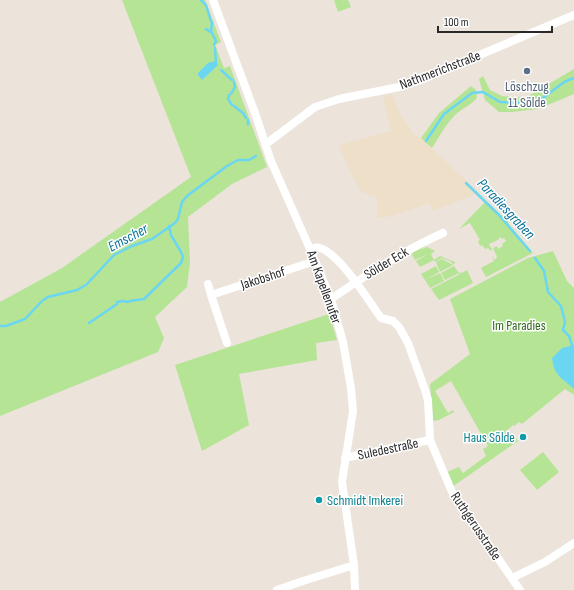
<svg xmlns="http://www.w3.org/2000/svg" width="574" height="590" viewBox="0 0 574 590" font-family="'Sofia Sans Condensed',sans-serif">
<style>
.education{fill:#eedfc9}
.green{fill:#b5e495}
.water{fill:#6ad6f1}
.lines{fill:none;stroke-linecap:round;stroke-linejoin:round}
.stream{stroke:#6ad6f1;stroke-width:2.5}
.minor{stroke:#fff;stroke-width:8}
.service-dot{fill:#5c6f8a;stroke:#fff;stroke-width:1.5}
.culture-dot{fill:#0f9aa8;stroke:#fff;stroke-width:1.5}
.labels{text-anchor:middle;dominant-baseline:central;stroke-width:3;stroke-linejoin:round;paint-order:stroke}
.street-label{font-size:14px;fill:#292929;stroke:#fff}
.service-label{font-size:14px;fill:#4e5e75;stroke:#fff}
.park-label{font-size:14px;fill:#2e6718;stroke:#fff}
.culture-label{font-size:14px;fill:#0d838f;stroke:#fff;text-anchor:end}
.water-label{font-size:15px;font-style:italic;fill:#0a739b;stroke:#fff}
</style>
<rect width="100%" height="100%" fill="#ece3da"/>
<path class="education" d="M392,94L401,116L415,135L421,138L479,193L433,211L429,203L393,216L377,218V197L361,192L351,174L339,145L391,131L383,98Z"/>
<path class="green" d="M122,0H205L221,42L215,45L224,68L230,66L267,167L232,184L188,217L190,262L187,287L155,317L164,338L158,352L0,416V302L62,268L191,177Z
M334,0H348L351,7L338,12Z
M574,69V94L538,109L512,112H499L485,100L479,79L483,76L490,90L502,96L525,98Z
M471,86L476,90L477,98C471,105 463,108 456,114C446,124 439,137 432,148L421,138L439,113Z
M486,201L509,222L508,223L533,253L486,277L481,268L494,261L492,256L495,260L497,257L493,248L497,246L498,249L503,246L502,244L506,241L504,238L502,239L500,237L498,240L489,244L492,250L491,251L488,248L485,249L482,245L480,246L478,241L480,240L470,223L459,229Z
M424,245L426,246L420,250L427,247L435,251L431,254L434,260L440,256L455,262L454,265L450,261L442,258L435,262L434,260L420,267L416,261L428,254L415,260L412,255L414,254H412L411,251Z
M553,251L567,281L574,288V395L565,389L522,424L519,422L514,426L513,425L505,432L510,438L514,435L518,441L452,487L447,472L459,467L463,473L486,456L483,449L488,446L451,381L435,391L448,413L453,410L454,412L439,420L433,421L430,384L470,354L450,299L528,258Z
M442,259L453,265L440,272L436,262Z
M436,266L439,272L425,280L421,274Z
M454,266L459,273L445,280L441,273Z
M467,270L473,283L439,300L431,289L460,274L459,272L462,273Z
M440,273L444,281L430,288L425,280Z
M329,314L337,340L316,343L317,360L239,374L249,425L202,451L175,365Z
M543,452L559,472L537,490L520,470Z"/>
<path class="water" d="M215,61L218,65L202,80L198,75V73L208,63Z
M574,345V389C562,378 554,376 552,358L562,348Z"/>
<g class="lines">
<path class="stream" d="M201,0L205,4
M206,5L211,21
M212,22L211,31L216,41L214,45
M206,29L212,33
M215,48L216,63
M221,70L232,80
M231,94L235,87L234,82
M229,95L228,99L232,105
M234,106L243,113L246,118
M248,120V124
M426,141L444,114L472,93L483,92L500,102L523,103L539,101L564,82L574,78
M466,183L498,214L530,251
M535,258L544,271L548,292L561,306L565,322L563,330L569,336L572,345
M89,323L117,304V302L123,301L128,302L130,301L144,299L181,263L183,257L181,252L171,235L169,226
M0,326H6L25,319L42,301L48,297L77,290L86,285L114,255L132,246L152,239L175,223L178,219L182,202L187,196L227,166L238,160H249L256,156"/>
<path class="minor" d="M213,0L255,113L271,161L310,249L331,299L343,342L351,388L353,411L342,482L354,565L355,590
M266,144L315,107L339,99L399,87L418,81L574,15
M310,249C313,248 317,247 320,248C339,253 369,301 381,318L393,321L399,327L408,343L425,390L428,400L430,440L452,492L520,590
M208,284L211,295
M331,299C367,274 403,251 443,233
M227,343L211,295L315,261
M345,458L430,440
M512,578L545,562L574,543
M277,590L303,581L354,565"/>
</g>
<circle class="service-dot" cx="527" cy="71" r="4"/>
<g class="culture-dot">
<circle cx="523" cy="437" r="4"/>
<circle cx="319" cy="500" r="4"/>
</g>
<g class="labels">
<g class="street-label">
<text transform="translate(440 70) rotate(-21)">Nathmerichstraße</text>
<text transform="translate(386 263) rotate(-31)">Sölder Eck</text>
<text transform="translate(263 278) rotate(-18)">Jakobshof</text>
<text transform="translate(324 287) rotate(70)">Am Kapellenufer</text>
<text transform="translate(388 449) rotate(-12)">Suledestraße</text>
<text transform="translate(476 526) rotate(56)">Ruthgerusstraße</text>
</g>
<g class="service-label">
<text x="527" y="86">Löschzug<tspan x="527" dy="16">11 Sölde</tspan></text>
</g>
<g class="park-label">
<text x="519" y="325">Im Paradies</text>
</g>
<g class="culture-label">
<text x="515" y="437">Haus Sölde</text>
<text x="327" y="500" text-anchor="start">Schmidt Imkerei</text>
</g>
<g class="water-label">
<text transform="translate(506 209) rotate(47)">Paradiesgraben</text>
<text transform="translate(128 238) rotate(-28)">Emscher</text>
</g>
</g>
<path d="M438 26v6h114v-6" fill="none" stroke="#292929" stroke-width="2"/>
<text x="444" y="26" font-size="12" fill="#292929" stroke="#ffffff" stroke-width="3" paint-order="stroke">100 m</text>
</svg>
